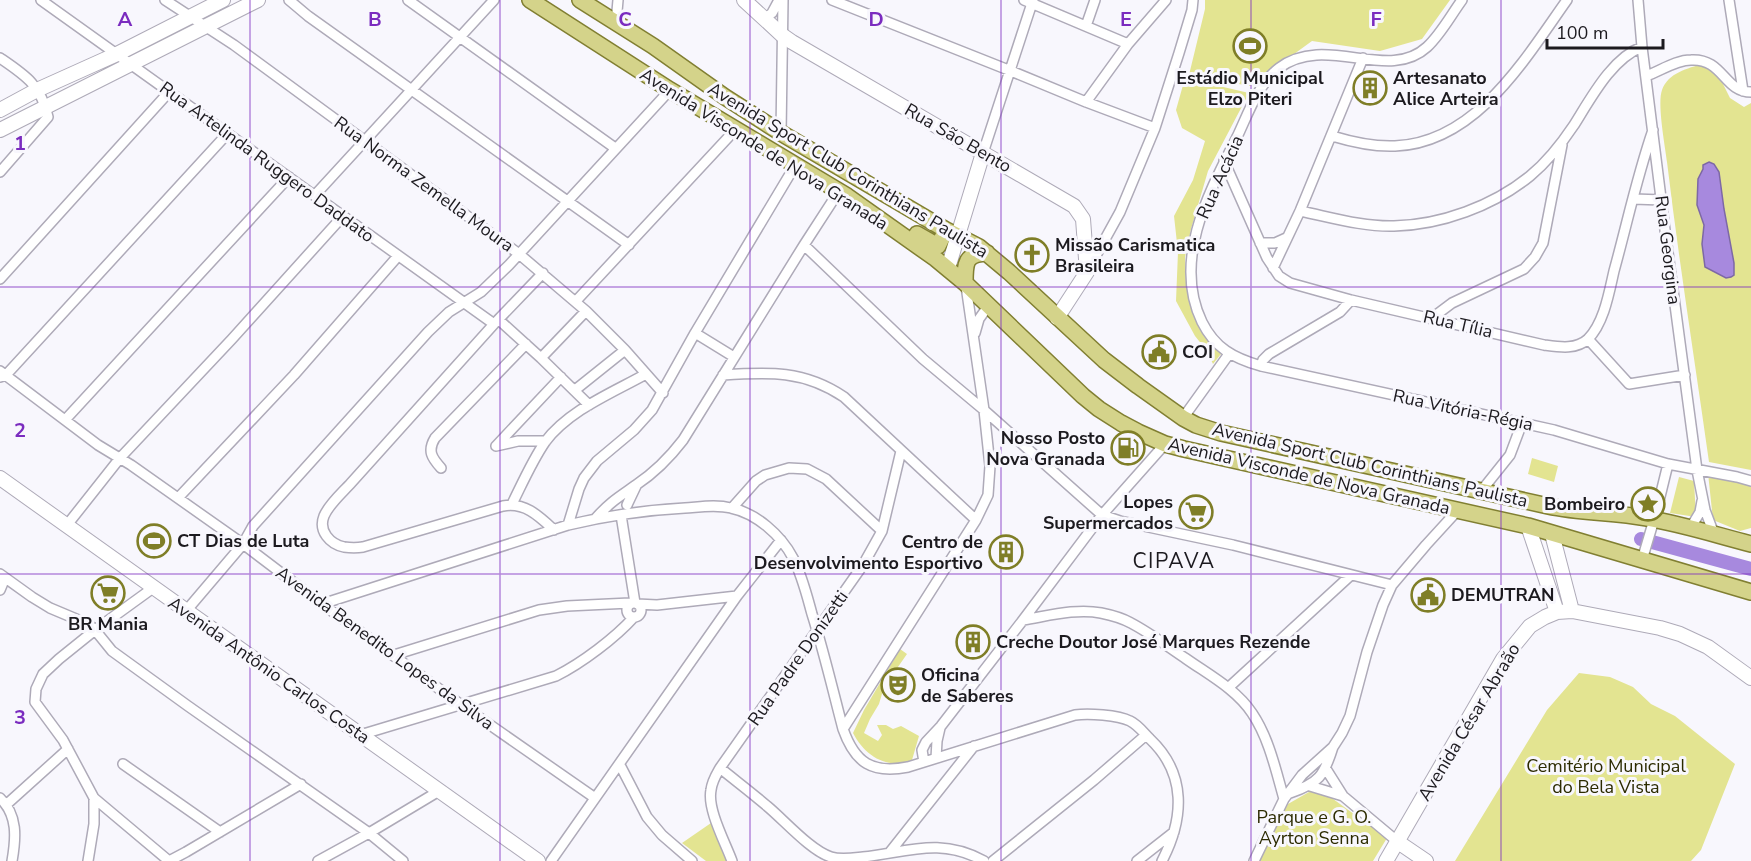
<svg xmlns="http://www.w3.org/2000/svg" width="1751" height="861" viewBox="0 0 1751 861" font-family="'Nunito Sans',sans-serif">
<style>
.green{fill:#e3e491}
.water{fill:#a789de;stroke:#7d68a5;stroke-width:1.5}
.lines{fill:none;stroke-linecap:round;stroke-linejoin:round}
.river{stroke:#a789de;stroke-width:14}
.street-casing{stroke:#aeaab8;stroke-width:12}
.secondary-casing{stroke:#aeaab8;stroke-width:16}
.primary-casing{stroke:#817f32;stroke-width:18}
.street{stroke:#fff;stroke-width:9}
.secondary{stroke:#fff;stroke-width:14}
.primary{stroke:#d4d38a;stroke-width:15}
.grid{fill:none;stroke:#7b2cbf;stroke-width:1.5;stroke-opacity:0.55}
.labels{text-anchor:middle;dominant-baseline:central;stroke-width:6;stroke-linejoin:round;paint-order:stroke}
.poi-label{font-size:18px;font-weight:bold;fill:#1c1a1f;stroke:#f8f7fd;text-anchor:start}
.street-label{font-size:18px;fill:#1c1a1f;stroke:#f8f7fd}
.park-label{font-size:18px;fill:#2c2b00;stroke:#f8f7fd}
.quarter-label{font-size:21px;letter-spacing:1.5px;fill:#1c1a1f;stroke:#f8f7fd}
.grid-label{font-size:20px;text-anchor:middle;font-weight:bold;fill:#7b2cbf;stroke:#f8f7fd;stroke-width:6;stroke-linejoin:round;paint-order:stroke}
</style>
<rect width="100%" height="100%" fill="#f8f7fd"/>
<path class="green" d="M1205,0H1450L1422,39L1380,51L1312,41L1250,86L1189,75L1205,9Z
M1703,64L1716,70L1730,98L1744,107L1751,103V470L1709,462C1695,362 1679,262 1667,162C1665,145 1657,104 1662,90C1668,73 1688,68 1703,64Z
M1185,78L1249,93L1208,171L1191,229L1185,257L1186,284L1190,302L1200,326L1221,354L1213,364L1207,351L1195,336L1176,301L1178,252L1174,216L1193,180L1205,141L1182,128L1176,110Z
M1532,458L1558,466L1554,482L1528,474Z
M1708,473L1751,486V528L1740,531L1713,520Z
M1679,477L1694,481L1696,517L1670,513Z
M900,649L907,654L884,687L879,704L870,719L864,733L878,741L882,735L877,725H886L893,729L901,726L919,736L912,760C887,770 865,756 853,733L864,710Z
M1579,673L1610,677L1633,687L1651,704L1675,716L1735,764L1701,850L1691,861H1455L1547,710Z
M1318,791L1329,796L1387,838L1373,861H1255L1288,804L1309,792Z
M711,823L727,861H706L682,843Z"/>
<path class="water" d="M1709,162L1714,164L1719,172L1724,209L1734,263V275L1731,277L1726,278L1705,267L1702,244L1704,225L1697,205L1698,179L1703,169V165Z"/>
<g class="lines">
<path class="river" d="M1641,539L1751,569"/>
<defs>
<path id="street" d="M41,0L494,324
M165,0L234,45L519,254L586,311L625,350L663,393
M289,0L308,16L629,245
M408,0L615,148
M832,0L1011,71L1086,102L1155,128
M1024,0L1128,44
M1462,0C1451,15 1441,34 1427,47C1388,83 1326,33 1279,68C1258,84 1248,114 1237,137C1209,192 1172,260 1202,322C1215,348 1233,358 1261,366L1554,430L1668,464L1737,477L1751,481
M1638,0L1642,47L1665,230L1697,470L1705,510L1714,534
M1729,0L1743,91
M764,19L772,13L779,0
M616,23L618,0
M1086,26L1095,0
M0,58C25,75 41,85 48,117L0,172
M1646,76C1660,71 1676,60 1691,60C1723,58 1724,92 1751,92
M1086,102L1128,44L1166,0
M781,133L783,0
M1332,136C1352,142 1374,147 1395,146C1476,143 1525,59 1567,0
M983,153L1033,0
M1224,161L1267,258L1279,276L1290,283L1351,300L1544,345C1559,347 1576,350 1588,339C1604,323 1609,293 1614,271C1627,224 1637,176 1653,130
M315,195L494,0
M1634,199L1662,200
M1300,211C1330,217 1363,227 1394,226C1441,225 1493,206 1530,176C1547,162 1562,143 1574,125C1591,98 1612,58 1642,47
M1260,243H1275L1286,238
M804,245L923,359L984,410L1102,515L1120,521L1233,545L1392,585
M1273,268L1300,211L1363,58
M1088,270L1120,212L1155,128L1179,53L1192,10L1193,0
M543,273L494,324L351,483C342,493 329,504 324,516C318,531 330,544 344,547C351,548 357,548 363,547L503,506C525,502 539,516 554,530
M0,279L169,92
M576,301L736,129
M1432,318L1452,303L1524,269L1535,257L1543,243L1562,145
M499,320L541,358L589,405
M695,333L734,357
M975,333L979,319L989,305
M1588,339L1629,384L1685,375
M541,358L586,311
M1261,366L1263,360L1269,354L1340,312L1351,300
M0,371L98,445L131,465L243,544L322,604L460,704L595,798
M723,375C769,372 804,370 844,397L976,520
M0,377L6,375L228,133
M575,390L625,350
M1183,418L1229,354
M65,420L289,177
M496,446L561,377
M496,446L518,441H546
M441,468C432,458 427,451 435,438L526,344
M1482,490L1510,455L1522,423
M178,498L294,375L398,256
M512,504C522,484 532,461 545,442C569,410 612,393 646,374
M627,505L636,486
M732,508L756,481L765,475L789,468L807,469L826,479L882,531
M621,515L635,603
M596,518C610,502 619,497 636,485C654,473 670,457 683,440L804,245L839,191
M67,525L120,458L232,339L343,216
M568,525L579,489L584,478L597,461L634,430L652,410L695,333L796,164
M1691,527L1700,512L1702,501
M1642,560L1656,513L1668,464
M0,574L32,597L50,608L88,624L95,630L112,651L188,706L369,833L403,861
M0,590L5,578
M627 610a7 7 0 1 1 14 0a7 7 0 1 1-14 0Z
M322,604L568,525C606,516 645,510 685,508C700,507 716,504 731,508C756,513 781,535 793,558C802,575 807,596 812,614C824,652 833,691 843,729C855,763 872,774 908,767L1075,715C1088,713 1118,715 1130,721C1137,724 1144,733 1150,739C1187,774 1184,819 1162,861
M637,604L657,605L737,596
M186,611L243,544L253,526L428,332L449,312L481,292L509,265L670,90
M1023,620C1048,616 1076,608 1101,613C1111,615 1122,618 1131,623C1150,633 1167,646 1185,658C1209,675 1236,689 1252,713C1269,738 1276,771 1284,799L1254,861
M394,655L539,610L567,606L630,603
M1228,688L1351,575
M843,729L976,520L988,495L990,466L984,410L966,286
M360,735L556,676C582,663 615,638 634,617
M936,758L937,741L940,728
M924,762L922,750L926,742L941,726L1023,620L1102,515L1165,444
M123,764L220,832
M620,765L647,817L662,835L692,861
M720,768C736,781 752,793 767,806C784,820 811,851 831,857C841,860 853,858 863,857C908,852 940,837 984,861
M1326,769L1343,796L1398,842
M1310,786L1343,796
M1290,793C1319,783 1324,776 1333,747
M0,798C18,815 16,838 12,861
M94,798L169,861
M1284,799L1302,775L1333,747L1342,733L1350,716L1367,652L1383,605L1392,585L1426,545L1458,510
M7,804L68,749
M890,852L974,746
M88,861L94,824V798L63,740L35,702L36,689L43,674L59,659L95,630L153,588
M169,861L186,852L301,784
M318,861L369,833L439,791
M551,861L737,596L781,540
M732,861C725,842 707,809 711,790C712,781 716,775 720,768L863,565L882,531L901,451
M993,861L1094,780L1146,735
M1137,861L1174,832"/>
<path id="secondary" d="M744,0L782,35L792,42L1074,206L1083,219L1087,272L1057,318
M0,110L37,90L117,54L223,0
M0,130L258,0
M948,268L983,153
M0,478L538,861
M1528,526L1557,612
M1552,534L1572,611
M1398,842L1426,861
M1386,861L1503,659L1530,626L1545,617L1557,612L1572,611L1660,628L1680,634L1708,647L1751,678"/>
<path id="primary" d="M530,0L670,90L847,196L936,259L965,283L1083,396L1099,409L1121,423L1138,432L1165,444L1184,449L1528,526L1751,592
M580,0L653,46L725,97L781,133L946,230L979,247L1009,272L1104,360L1138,386L1183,418L1196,425L1221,433L1548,506C1581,513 1614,512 1646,518C1682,524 1716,535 1751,544
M917,234L938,246L946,230
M965,283C965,263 965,254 987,253"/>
</defs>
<use href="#street" class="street-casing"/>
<use href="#secondary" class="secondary-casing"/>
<use href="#primary" class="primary-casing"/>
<use href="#street" class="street"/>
<use href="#secondary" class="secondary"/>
<use href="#primary" class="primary"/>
</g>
<path class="grid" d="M250,0V861M500,0V861M750,0V861M1001,0V861M1251,0V861M1501,0V861M0,287H1751M0,574H1751"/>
<defs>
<symbol id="stadium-ring" viewBox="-11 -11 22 22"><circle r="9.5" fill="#f8f7fd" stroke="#7f7e27" stroke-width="1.5"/><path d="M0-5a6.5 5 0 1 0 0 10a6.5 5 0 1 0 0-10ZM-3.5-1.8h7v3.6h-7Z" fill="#7f7e27"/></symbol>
<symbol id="building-ring" viewBox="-11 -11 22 22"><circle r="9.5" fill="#f8f7fd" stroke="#7f7e27" stroke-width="1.5"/><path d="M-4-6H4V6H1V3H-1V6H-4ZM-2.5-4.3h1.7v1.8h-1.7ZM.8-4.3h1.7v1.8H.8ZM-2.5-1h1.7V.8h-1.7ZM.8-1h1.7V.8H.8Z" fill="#7f7e27"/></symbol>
<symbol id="church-ring" viewBox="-11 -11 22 22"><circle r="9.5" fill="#f8f7fd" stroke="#7f7e27" stroke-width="1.5"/><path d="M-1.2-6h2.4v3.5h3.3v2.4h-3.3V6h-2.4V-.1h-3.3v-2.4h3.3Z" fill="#7f7e27"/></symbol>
<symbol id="civic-ring" viewBox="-11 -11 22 22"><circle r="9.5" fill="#f8f7fd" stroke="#7f7e27" stroke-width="1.5"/><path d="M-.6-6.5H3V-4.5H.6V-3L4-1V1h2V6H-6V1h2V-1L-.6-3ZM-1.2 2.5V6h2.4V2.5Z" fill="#7f7e27"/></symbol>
<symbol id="fuel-ring" viewBox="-11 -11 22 22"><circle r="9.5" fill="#f8f7fd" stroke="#7f7e27" stroke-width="1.5"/><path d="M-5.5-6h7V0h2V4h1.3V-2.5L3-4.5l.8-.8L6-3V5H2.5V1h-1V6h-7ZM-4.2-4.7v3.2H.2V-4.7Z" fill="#7f7e27"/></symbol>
<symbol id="sight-ring" viewBox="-11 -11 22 22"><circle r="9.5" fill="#f8f7fd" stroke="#7f7e27" stroke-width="1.5"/><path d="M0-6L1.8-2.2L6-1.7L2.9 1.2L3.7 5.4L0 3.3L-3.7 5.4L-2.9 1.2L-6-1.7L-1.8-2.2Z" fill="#7f7e27"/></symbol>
<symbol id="supermarket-ring" viewBox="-11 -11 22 22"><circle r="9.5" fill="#f8f7fd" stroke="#7f7e27" stroke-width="1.5"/><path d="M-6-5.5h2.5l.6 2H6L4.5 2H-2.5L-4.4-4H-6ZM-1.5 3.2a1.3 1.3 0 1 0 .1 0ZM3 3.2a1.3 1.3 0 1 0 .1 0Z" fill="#7f7e27"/></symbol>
<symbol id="theatre-ring" viewBox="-11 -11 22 22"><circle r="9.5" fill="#f8f7fd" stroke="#7f7e27" stroke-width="1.5"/><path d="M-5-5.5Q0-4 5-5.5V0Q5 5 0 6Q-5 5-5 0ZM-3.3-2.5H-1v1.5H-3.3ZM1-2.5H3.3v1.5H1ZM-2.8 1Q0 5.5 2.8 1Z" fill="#7f7e27"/></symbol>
</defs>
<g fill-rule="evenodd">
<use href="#stadium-ring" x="1231" y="27" width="38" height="38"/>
<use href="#building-ring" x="1351" y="69" width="38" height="38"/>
<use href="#church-ring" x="1013" y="236" width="38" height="38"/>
<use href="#civic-ring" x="1140" y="333" width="38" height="38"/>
<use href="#fuel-ring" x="1109" y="429" width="38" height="38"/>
<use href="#sight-ring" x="1629" y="485" width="38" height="38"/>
<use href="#supermarket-ring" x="1177" y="493" width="38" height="38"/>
<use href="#stadium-ring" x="135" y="522" width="38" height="38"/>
<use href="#building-ring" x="987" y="533" width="38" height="38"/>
<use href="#supermarket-ring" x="89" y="574" width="38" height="38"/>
<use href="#civic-ring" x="1409" y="576" width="38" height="38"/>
<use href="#building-ring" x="954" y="623" width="38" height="38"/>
<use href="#theatre-ring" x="879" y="666" width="38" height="38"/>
</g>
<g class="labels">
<g class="poi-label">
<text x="1250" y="78" text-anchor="middle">Estádio Municipal<tspan x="1250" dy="21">Elzo Piteri</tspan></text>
<text x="1393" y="78">Artesanato<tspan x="1393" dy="21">Alice Arteira</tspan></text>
<text x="1055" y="245">Missão Carismatica<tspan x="1055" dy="21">Brasileira</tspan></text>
<text x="1182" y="352">COI</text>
<text x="1105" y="438" text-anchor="end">Nosso Posto<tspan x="1105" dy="21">Nova Granada</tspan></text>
<text x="1173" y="502" text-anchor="end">Lopes<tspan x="1173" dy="21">Supermercados</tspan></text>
<text x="1625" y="504" text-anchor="end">Bombeiro</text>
<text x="177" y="541">CT Dias de Luta</text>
<text x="983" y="542" text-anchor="end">Centro de<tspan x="983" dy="21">Desenvolvimento Esportivo</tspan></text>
<text x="1451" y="595">DEMUTRAN</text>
<text x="108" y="624" text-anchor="middle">BR Mania</text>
<text x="996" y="642">Creche Doutor José Marques Rezende</text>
<text x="921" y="675">Oficina<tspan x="921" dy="21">de Saberes</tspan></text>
</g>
<g class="street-label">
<text transform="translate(958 138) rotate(30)">Rua São Bento</text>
<text transform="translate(764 149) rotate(32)">Avenida Visconde de Nova Granada</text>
<text transform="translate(267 162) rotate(36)">Rua Artelinda Ruggero Daddato</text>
<text transform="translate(848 170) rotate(31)">Avenida Sport Club Corinthians Paulista</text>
<text transform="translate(1220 177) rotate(-66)">Rua Acácia</text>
<text transform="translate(424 184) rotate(36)">Rua Norma Zemella Moura</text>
<text transform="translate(1668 250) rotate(83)">Rua Georgina</text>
<text transform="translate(1458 324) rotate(13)">Rua Tília</text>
<text transform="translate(1463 410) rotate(12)">Rua Vitória-Régia</text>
<text transform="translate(1370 465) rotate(13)">Avenida Sport Club Corinthians Paulista</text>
<text transform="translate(1309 476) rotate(13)">Avenida Visconde de Nova Granada</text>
<text transform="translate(385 648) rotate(36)">Avenida Benedito Lopes da Silva</text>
<text transform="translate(798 658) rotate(-55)">Rua Padre Donizetti</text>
<text transform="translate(269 670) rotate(35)">Avenida Antônio Carlos Costa</text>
<text transform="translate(1469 722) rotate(-59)">Avenida César Abraão</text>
</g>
<g class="park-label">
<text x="1606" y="766">Cemitério Municipal<tspan x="1606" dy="21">do Bela Vista</tspan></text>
<text x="1314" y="817">Parque e G. O.<tspan x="1314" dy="21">Ayrton Senna</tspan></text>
</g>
<g class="quarter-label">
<text x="1174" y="561">CIPAVA</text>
</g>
</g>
<g class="grid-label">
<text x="125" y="26">A</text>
<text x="375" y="26">B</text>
<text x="625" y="26">C</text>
<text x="876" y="26">D</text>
<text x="1126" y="26">E</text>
<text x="1376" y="26">F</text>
<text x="20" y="150">1</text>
<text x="20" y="437">2</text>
<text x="20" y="724">3</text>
</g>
<path d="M1547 39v9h116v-9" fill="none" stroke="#1c1a1f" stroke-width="3"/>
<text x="1556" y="39" font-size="18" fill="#1c1a1f" stroke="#f8f7fd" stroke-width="4.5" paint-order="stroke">100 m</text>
</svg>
